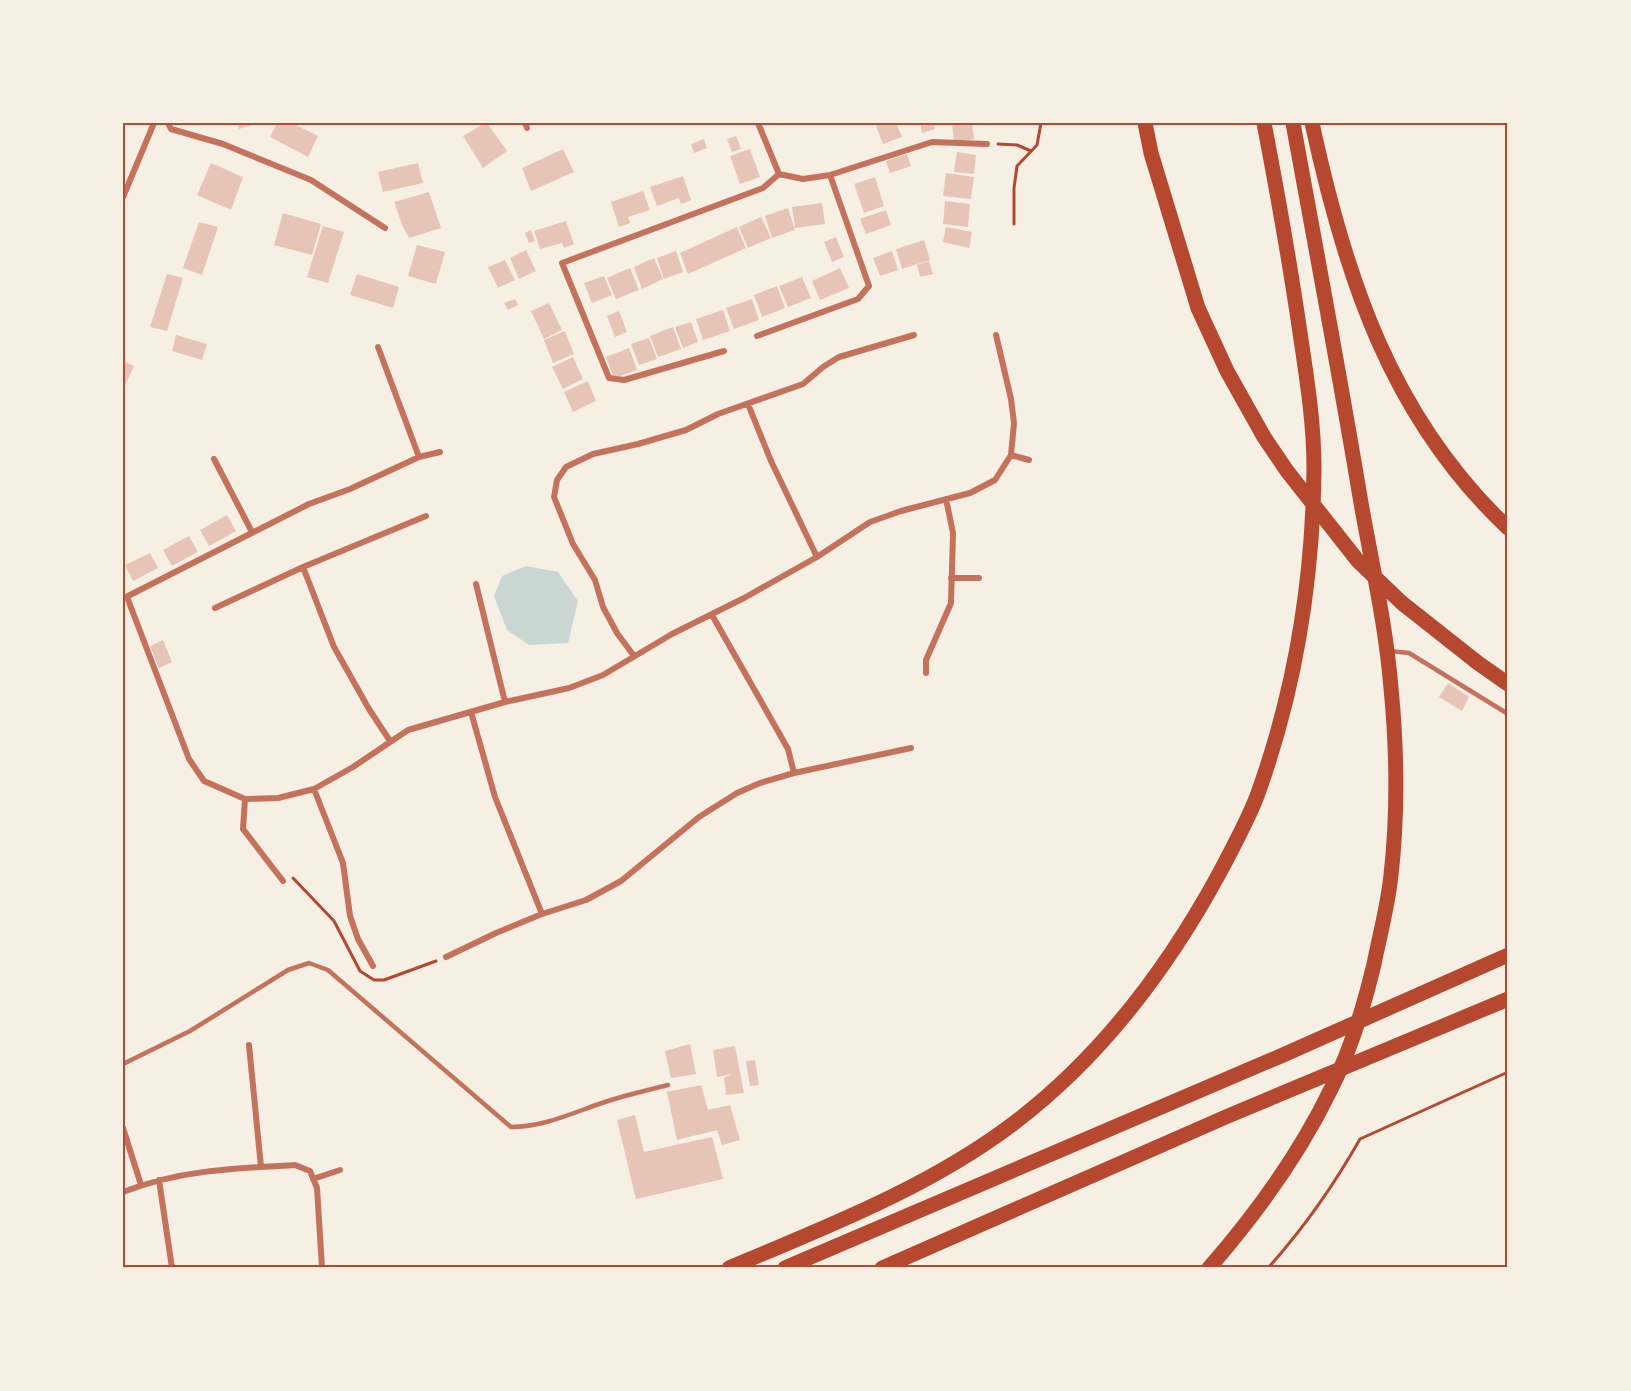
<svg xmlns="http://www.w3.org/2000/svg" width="1631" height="1391" viewBox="0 0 1631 1391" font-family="'Sofia Sans Condensed',sans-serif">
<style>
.water{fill:#c9d6d2}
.building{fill:#e6c5b7}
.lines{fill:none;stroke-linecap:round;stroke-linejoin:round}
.path{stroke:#b5482f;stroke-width:3}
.service{stroke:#c5725c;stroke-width:4.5}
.minor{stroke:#c5725c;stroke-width:6}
.motorway{stroke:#b5482f;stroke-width:15}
.neatline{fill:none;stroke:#b5482f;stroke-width:2}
</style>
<rect width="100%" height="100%" fill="#f6efe4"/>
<path class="water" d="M526,566L558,572L578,601L568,643L529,645L507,630L494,596L502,576Z"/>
<path class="building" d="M238,123H257L239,129Z
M277,123H292L318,136L308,157L270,137Z
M485,123H487L507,151L483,168L463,136Z
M884,123H896L902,137L883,144L876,126Z
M920,123H933L935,129L922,133Z
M952,123H972L974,139L954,142Z
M736,136L741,149L732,152L727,139Z
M704,139L707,148L694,153L691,144Z
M563,149L574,172L531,191L522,168Z
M750,149L760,177L740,184L730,156Z
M957,152L976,155L974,174L954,172Z
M907,154L911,166L890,173L886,161Z
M211,163L243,177L231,210L197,195Z
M418,163L423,183L383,192L378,172Z
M946,173L974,177L971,199L943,196Z
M683,176L691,200L681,204L679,198L657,206L650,187Z
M875,177L884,206L864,213L854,184Z
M643,191L650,210L628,217L630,223L619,227L611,202Z
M429,192L441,228L409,238L403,227L394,202Z
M945,201L970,204L968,227L943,224Z
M822,203L825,224L795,228L792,207Z
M788,208L795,230L772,238L765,216Z
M886,210L891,225L866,234L860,219Z
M283,213L321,224L312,255L274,245Z
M761,217L771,238L748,248L739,227Z
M566,221L574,244L564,248L562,243L540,249L534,231Z
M199,222L218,227L202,275L183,268Z
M323,226L344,232L328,283L307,277Z
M737,227L746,248L688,274L680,253Z
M946,227L972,232L969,248L943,242Z
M531,230L535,241L529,243L525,233Z
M836,237L844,257L832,262L824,242Z
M924,240L930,260L902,269L896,249Z
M417,245L445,252L436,284L408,276Z
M526,250L536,271L519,279L510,258Z
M676,251L683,272L664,279L657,258Z
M892,251L898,270L880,276L873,258Z
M654,258L663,279L642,289L634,267Z
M505,260L515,280L498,288L488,267Z
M929,261L933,274L920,277L917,265Z
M630,268L639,290L616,299L607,278Z
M840,268L849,288L820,300L812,281Z
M167,274L183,278L167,331L150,327Z
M357,274L399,287L393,308L350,295Z
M604,276L612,295L592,303L584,283Z
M802,277L811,298L788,307L779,286Z
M777,286L785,308L762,317L754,295Z
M515,299L518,305L508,310L504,303Z
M752,299L759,320L734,329L726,308Z
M549,303L562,330L544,339L531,311Z
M723,310L730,331L703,340L696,319Z
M619,311L627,332L615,337L607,316Z
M691,322L698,342L683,348L675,327Z
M673,327L681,349L658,357L650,336Z
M565,331L574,354L553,363L544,340Z
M176,335L207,344L202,360L172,351Z
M649,338L657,359L639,365L631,344Z
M629,348L637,370L614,378L606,357Z
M573,357L583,379L563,389L552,367Z
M123,361L134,366L123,389Z
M588,381L596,401L573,412L564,392Z
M227,515L236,531L209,546L200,530Z
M189,536L198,552L172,566L163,550Z
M150,553L158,568L133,581L125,565Z
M163,640L172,662L159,668L150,646Z
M1448,683L1469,697L1462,711L1439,697Z
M690,1044L696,1074L671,1078L665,1051Z
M735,1046L744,1093L726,1095L724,1078L732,1074L717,1077L713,1050Z
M755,1060L759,1085L750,1086L746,1061Z
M701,1085L708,1110L730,1105L740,1140L722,1145L717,1130L677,1140L667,1092Z
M635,1115L644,1152L712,1137L723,1179L636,1199L617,1120Z"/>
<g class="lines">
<path class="path" d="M998,144L1017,145L1031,151
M1014,224V188L1017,166L1037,145L1041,123
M293,878L334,921L360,971L374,980H384L436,961
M1268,1268C1303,1229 1334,1185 1360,1139L1508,1072"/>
<path class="service" d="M1390,651L1409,653L1508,714
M123,1064L190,1031L288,970L309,963L328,970L511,1127C545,1127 574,1112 605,1102C626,1095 648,1090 668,1085"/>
<path class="minor" d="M168,123L171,129L223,144L311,180L385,228
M525,123L527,128
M758,123L779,174L803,179L830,175L932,142L987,144
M123,197L154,123
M757,336L858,299L869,286L830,175
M378,347L419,457
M724,351L624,380L609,378L562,263L763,188L779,174
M748,404L771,461L817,557
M1011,455L1029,460
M214,459L252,532
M303,567L334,647L369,709L390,741
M951,578H979
M476,584L505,702
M126,597L309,504L350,489L419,457L440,452
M127,597L189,759L204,781L245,799L278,798L314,789L353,767L408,730L505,702L569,688L603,675L672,634L744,598L817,557L870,522L901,511L970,493L995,480L1011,455L1014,423L1011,399L996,335
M215,608L303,567L426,516
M712,615L788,749L794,773
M634,656L617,633L603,607L595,580L573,544L554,497L557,480L566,467L593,454L638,444L686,430L718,414L803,384L823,367L839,357L914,335
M926,673V660L951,603L953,533L946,499
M471,712L495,797L542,914
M314,789L343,863L350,916L358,939L373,966
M245,799L243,829L283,881
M446,957L496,933L542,914L586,900L621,881L699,817L737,793L760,783L794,773L911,748
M249,1045L261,1167
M123,1128L141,1185
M313,1179L340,1170
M159,1180L172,1268
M123,1192C179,1170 236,1168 295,1165L310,1171L317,1188L322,1268"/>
<path class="motorway" d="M1145,123L1151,153L1198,308L1227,371L1264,437L1287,471L1358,561L1402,603L1478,663L1508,684
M1312,123C1345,276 1391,418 1508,528
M729,1268C826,1227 930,1187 1014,1123C1101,1057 1168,968 1220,872C1233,847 1247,822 1257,796C1295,691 1313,578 1314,468C1314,421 1306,373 1299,326C1289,258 1277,191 1264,123
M785,1268L1283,1055L1508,955
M882,1268L1228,1116L1508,999
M1209,1268C1257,1213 1299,1155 1331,1089C1351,1050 1364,1006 1374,964C1380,934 1388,905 1391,875C1398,813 1397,750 1391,688C1386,626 1372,565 1361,503C1340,376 1316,250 1293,123"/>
</g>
<rect width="1631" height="1391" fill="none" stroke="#f6efe4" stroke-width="249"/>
<rect x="124" y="124" width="1382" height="1142" class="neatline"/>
</svg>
